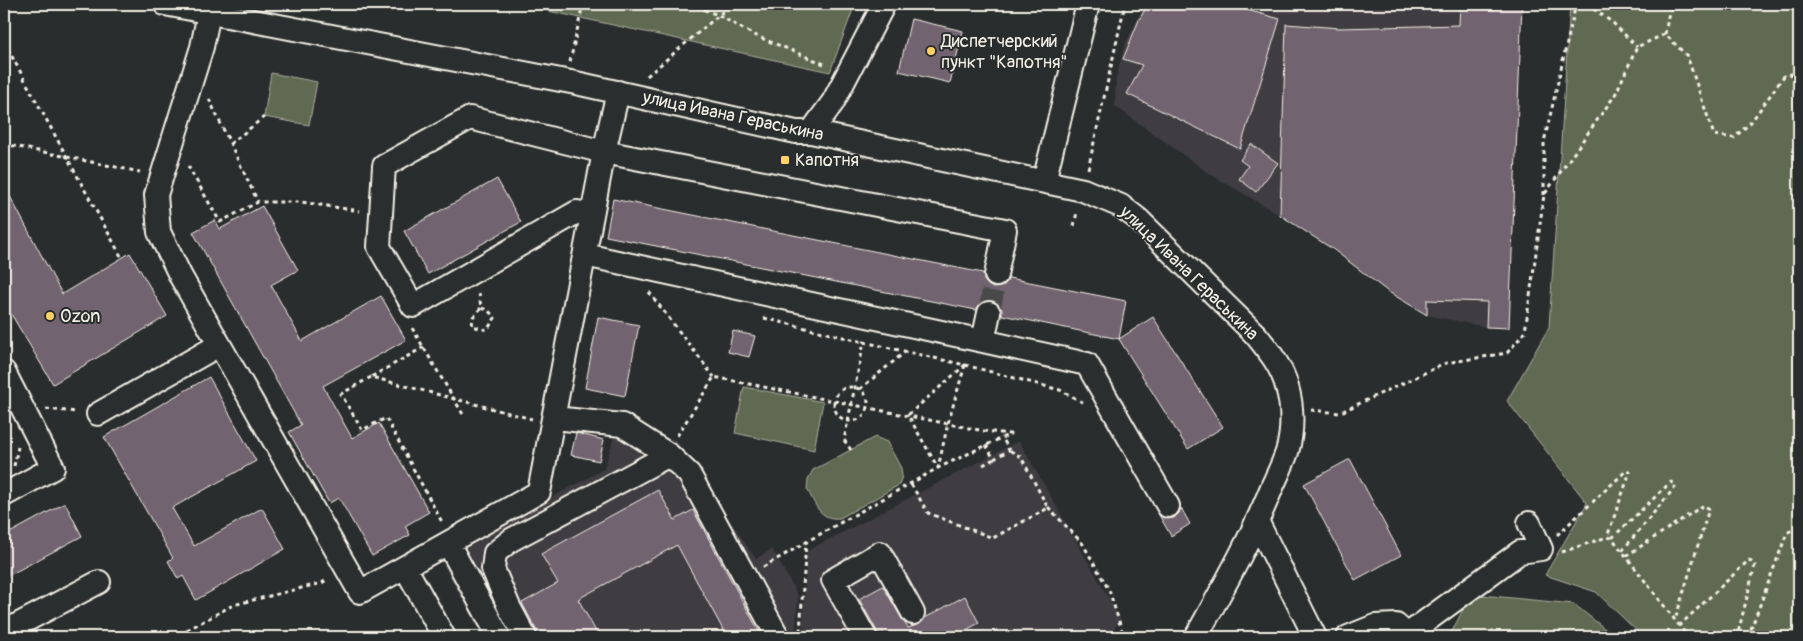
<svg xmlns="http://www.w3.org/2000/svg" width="1803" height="641" viewBox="0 0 1803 641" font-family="Pangolin,sans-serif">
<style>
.built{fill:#403d42}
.green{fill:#616b52;stroke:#aaae9d}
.building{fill:#72636f;stroke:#f4f1e8}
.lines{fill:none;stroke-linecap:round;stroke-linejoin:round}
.minor-tunnel{stroke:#484a4a;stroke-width:22;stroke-dasharray:22 11;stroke-linecap:butt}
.minor-casing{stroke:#f4f1e8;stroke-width:26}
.path{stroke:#f4f1e8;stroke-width:3;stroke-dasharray:4 4;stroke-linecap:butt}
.minor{stroke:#2a2d2e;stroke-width:22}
.poi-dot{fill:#ffd166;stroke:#2a2d2e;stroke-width:2}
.labels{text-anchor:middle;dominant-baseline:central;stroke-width:4;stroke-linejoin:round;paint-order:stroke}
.poi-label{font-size:18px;fill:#f4f1e8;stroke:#2a2d2e;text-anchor:start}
.street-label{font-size:18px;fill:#f4f1e8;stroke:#2a2d2e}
</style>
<rect width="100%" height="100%" fill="#2a2d2e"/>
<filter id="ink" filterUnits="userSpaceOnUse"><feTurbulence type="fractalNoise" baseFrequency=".02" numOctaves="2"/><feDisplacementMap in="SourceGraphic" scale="10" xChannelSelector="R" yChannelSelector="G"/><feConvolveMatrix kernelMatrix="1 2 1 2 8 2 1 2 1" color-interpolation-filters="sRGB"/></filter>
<g filter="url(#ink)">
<path class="built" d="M1145,4H1522L1509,328L1486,327L1427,315L1388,291L1332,248L1280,215L1210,174L1115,106L1116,79L1124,47Z
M615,434L663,440L675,439L756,559L772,549L798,596L795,637H483L440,559L604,469Z
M1019,441L1120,618L1110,637H802L807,551Z"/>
<path class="green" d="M516,4H855L830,72Z
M1570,4H1799V637H1643L1596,592L1545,575L1587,503L1507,401L1549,327Z
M271,73L317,82L309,125L264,117Z
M744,387L823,402L814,450L735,433Z
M875,437L887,442L901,468L902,476L899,485L840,518C819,520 816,505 807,489L808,479L813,470Z
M1471,594L1574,604L1615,637H1449Z"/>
<path class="building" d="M1148,4H1225L1280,19L1240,149L1127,94L1142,65L1123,59L1139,20Z
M1460,4H1522L1509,328L1486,327L1487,302L1427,300V315L1387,291L1334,250L1280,215L1286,24L1340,28L1459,25Z
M911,19L963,31L950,83L899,71Z
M1251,144L1278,163L1256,192L1239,179L1248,166L1240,160Z
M497,179L521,222L428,274L404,231Z
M4,185L62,294L130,253L167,316L53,384L11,314L9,315L4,305Z
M613,199L983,273L984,280L988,285L993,288L1001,287L1006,283L1009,278L1126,301L1119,339L1002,315V309L998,304L991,300H985L980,304L976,310L606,236Z
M262,206L298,270L271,285L302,341L381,296L406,340L323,386L352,438L379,423L429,512L405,526L410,535L372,556L339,498L329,503L289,432L301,425L193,232L215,220L220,229Z
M598,317L639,325L625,396L585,388Z
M1153,317L1223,427L1188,449L1119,339Z
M733,331L755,336L749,357L728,352Z
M209,377L256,461L172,508L194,546L262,508L285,549L196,600L183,576L178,579L168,561L173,558L104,437Z
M576,433L604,440L599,461L571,455Z
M1350,459L1401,555L1355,580L1304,484Z
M658,490L675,520L693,510L762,637H727L677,545L578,599L599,637H540L522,603L558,583L541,554Z
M65,503L82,536L4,578V536Z
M1181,508L1190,524L1171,536L1159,515L1167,519L1174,518L1179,513Z
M883,586L902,619L908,628L920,624L925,618L965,596L979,623L953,637H885L882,631L878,633L859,599Z"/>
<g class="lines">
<path class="minor-tunnel" d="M989,313L996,275"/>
<defs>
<path id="minor" d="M165,4L576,83L796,132H811L1083,190L1121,206L1138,219L1256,335C1269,351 1282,367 1287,387C1293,407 1293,432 1287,452C1283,464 1277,476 1272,487C1251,539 1223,588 1196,637
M209,13L202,47L156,195L159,232L181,277L360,592L539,492L604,152L618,92
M811,132L833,102L884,4
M1044,181L1088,4
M592,215L577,212L413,306L379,247L384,166L470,118L604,152L1005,230L996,275
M585,255L983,341
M989,313L983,341L1087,364L1168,506
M4,372L53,468L4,495
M98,414L219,345
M564,419L622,425L669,455L689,474L778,637
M1258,523L1315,637
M448,543L499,637
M405,567L444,637
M4,632L99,582
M525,637L509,607L493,569L495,553L511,540L669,455
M865,637L833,580L880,553L913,613
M1348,637L1375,626L1396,625L1407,635L1520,552L1541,549L1529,523"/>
</defs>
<use href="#minor" class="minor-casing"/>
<path class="path" d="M689,4L718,15L754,35L824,64
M1587,4L1613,23L1637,47
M1665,34L1669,12L1673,4
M4,42L122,258
M570,62L583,4
M647,76L732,4
M209,99L258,202
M4,144L140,172
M230,144L264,117
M188,166L220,222L258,202H301L360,211
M1088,169L1125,4
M1544,195V142L1576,4
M1074,226L1077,212
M649,292L714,377
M479,293L481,308L488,310L495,318L487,330L472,326L473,317L481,308
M764,318L864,342
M412,328L464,416
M424,347L371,377L532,419
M965,365L948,423L938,468L908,415Z
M371,377L341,394L362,430L386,418L442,522
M834 404a17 17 0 1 1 34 0a17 17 0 1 1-34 0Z
M860,389L905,352
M46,409L77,412
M1311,410L1339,413L1446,363L1507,353L1525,332L1544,195L1615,95L1637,47L1665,34L1687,56L1714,135L1734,138L1751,122L1784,76L1799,72
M677,436L714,377L984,431L1010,434L938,468L806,542L800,632
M986,445L994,459L1009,450L1002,437
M851,450L844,440L864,342L965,365L1060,390L1084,403
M983,465L994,459
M14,466L18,447
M911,484L928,513L993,538L1048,508L1021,457L1009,450
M1048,507L1083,544L1109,590L1124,637
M1557,535L1627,470L1630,472L1607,537
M1612,538L1671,482L1676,486L1622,551
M1562,552L1607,537L1612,538L1688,637
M1626,556L1704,505L1709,509L1675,620
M763,567L805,543
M1679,626L1749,560L1755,565L1737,637
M183,637L187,630L233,605L322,583L328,579
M1748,637L1787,533L1799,526"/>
<use href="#minor" class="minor"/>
</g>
</g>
<g class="poi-dot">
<circle cx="931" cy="51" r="5"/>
<rect x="780" y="155" width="10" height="10" rx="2.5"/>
<circle cx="50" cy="316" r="5"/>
</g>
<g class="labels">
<g class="poi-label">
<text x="941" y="41">Диспетчерский<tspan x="941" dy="21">пункт "Капотня"</tspan></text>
<text x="795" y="160">Капотня</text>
<text x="60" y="316">Ozon</text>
</g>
<g class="street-label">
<text transform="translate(733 116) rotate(12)">улица Ивана Гераськина</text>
<text transform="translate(1189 273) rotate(44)">улица Ивана Гераськина</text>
</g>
</g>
<rect width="1803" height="641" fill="none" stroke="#2a2d2e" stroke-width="20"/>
<rect x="10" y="10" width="1783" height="621" fill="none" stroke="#f4f1e8" stroke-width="2" filter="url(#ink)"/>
</svg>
